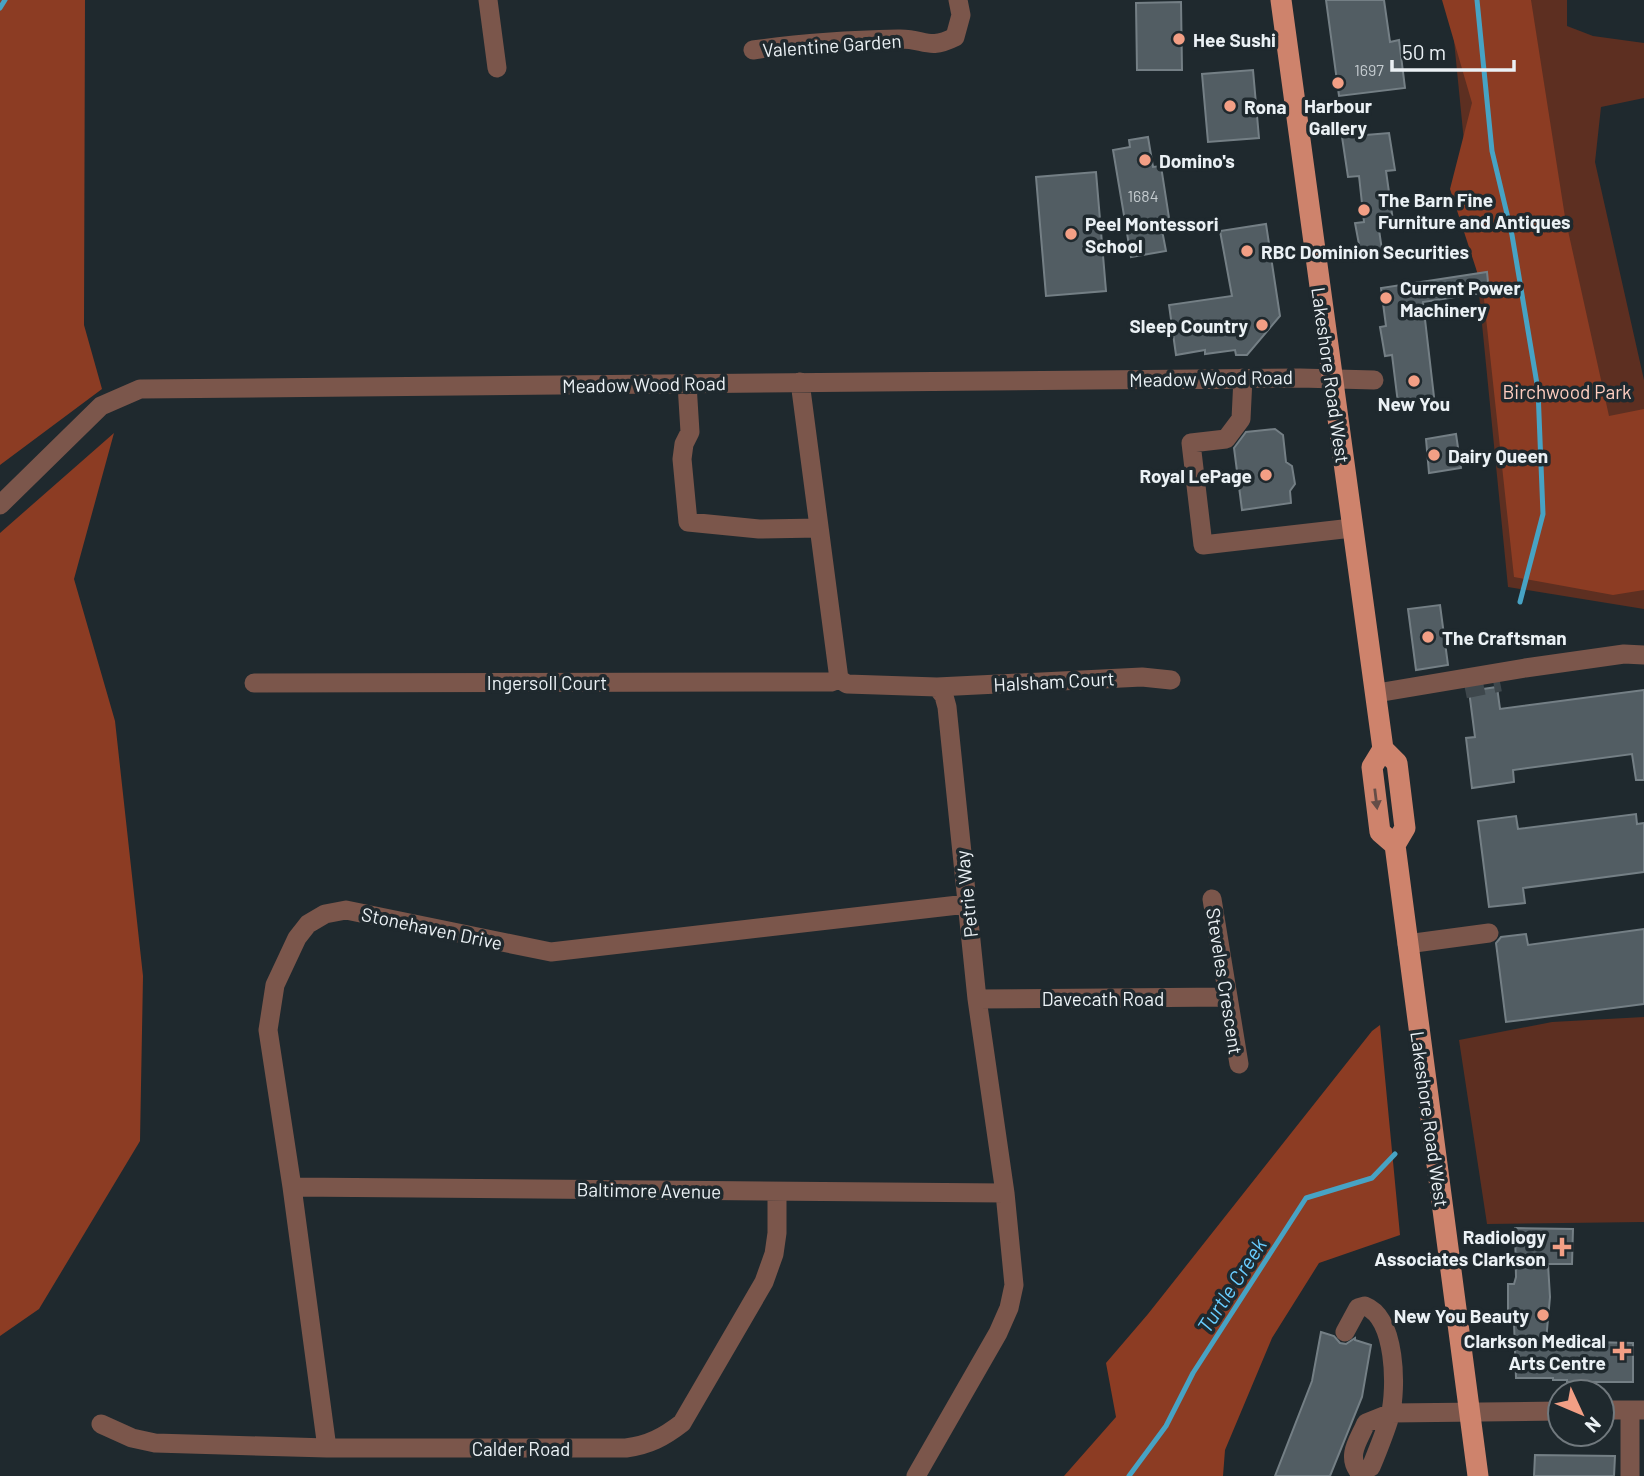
<svg xmlns="http://www.w3.org/2000/svg" width="1644" height="1476" viewBox="0 0 1644 1476" font-family="Barlow,sans-serif">
<style>
.green{fill:#5d2f21}
.forest{fill:#8c3c23}
.lines{fill:none;stroke-linecap:round;stroke-linejoin:round}
.stream{stroke:#47a3c4;stroke-width:5}
.building{fill:#525d63;stroke:#747f85;stroke-width:2}
.minor-tunnel{stroke:#3e474c;stroke-width:19;stroke-dasharray:19 10;stroke-linecap:butt}
.minor{stroke:#7b564b;stroke-width:19}
.major{stroke:#ce836c;stroke-width:21}
.oneway{fill:#654d47}
.poi-dot{fill:#f39f85;stroke:#1f292e;stroke-width:2.5}
.labels{text-anchor:middle;dominant-baseline:central;stroke-width:7;stroke-linejoin:round;paint-order:stroke}
.number-label{font-size:16px;fill:#c5ccd0}
.poi-label{font-size:19px;font-weight:bold;fill:#ebf1f5;stroke:#1f292e;text-anchor:start}
.street-label{font-size:19px;fill:#ebf1f5;stroke:#1f292e}
.park-label{font-size:19px;fill:#ffcec0;stroke:#1f292e}
.water-label{font-size:21px;font-style:italic;fill:#69cdff;stroke:#1f292e}
</style>
<rect width="100%" height="100%" fill="#1f292e"/>
<path class="green" d="M1450,0H1567V26L1593,36L1644,43V98L1601,107L1595,162L1644,380V609L1508,587Z
M1644,1017V1222L1487,1224L1459,1040L1552,1022Z"/>
<path class="forest" d="M0,0H85L84,325L102,389L0,465Z
M1442,0H1531L1565,217L1609,416L1644,409V590L1613,595L1514,577L1483,290L1450,189L1472,103Z
M114,433L74,579L115,721L143,976L140,1141L39,1309L0,1336V533Z
M1380,1025L1400,1235L1319,1263L1272,1338L1225,1450L1223,1476H1064L1116,1417L1106,1363L1148,1314L1372,1031Z"/>
<g class="lines">
<path class="stream" d="M1477,0L1492,151L1512,235L1538,390L1543,514L1520,602
M0,8L5,0
M1129,1476L1166,1426L1193,1373L1306,1198L1372,1178L1395,1154"/>
</g>
<path class="building" d="M1326,0H1384L1390,42L1399,40L1405,88L1339,96Z
M1181,2L1182,70H1137L1136,3Z
M1253,70L1259,138L1208,142L1202,74Z
M1389,133L1395,170L1386,171L1393,221L1378,223L1382,250L1361,255L1355,223L1364,222L1359,176L1348,177L1342,137Z
M1148,137L1153,167L1161,166L1170,224L1161,225L1166,251L1131,257L1113,150L1130,147L1129,140Z
M1096,172L1106,291L1046,296L1036,177Z
M1266,224L1280,316L1247,355H1236L1235,350L1205,354V350L1176,355L1169,305L1232,296L1220,231Z
M1487,272L1489,292L1423,302L1434,397L1398,403L1392,355L1385,356L1380,327L1386,326L1381,288Z
M1275,429L1283,435L1286,462L1292,466L1295,484L1290,491L1291,503L1242,510L1234,448L1246,432Z
M1456,434L1461,468L1429,473L1426,439Z
M1440,605L1448,665L1416,670L1408,609Z
M1497,687L1500,709L1644,690V780H1636L1632,754L1513,770L1514,782L1472,788L1466,738L1475,737L1469,691Z
M1636,814L1637,824L1644,823V872L1523,888L1525,903L1489,907L1478,821L1516,816L1518,829Z
M1644,929V1004L1506,1022L1496,943L1501,937L1526,934L1528,945Z
M1515,1228L1573,1229L1572,1264H1548L1550,1297L1546,1341L1633,1343V1382H1567V1380H1553V1378H1516L1514,1323L1509,1322L1508,1309V1284H1514L1516,1277Z
M1321,1332L1334,1336L1340,1343L1346,1344L1355,1338V1340L1371,1345L1362,1397L1330,1476H1275L1312,1381Z
M1535,1455L1615,1456L1614,1476H1534Z"/>
<g class="lines">
<path class="minor-tunnel" d="M1465,689L1500,682"/>
<path class="minor" d="M488,0L497,68
M753,50C801,43 849,40 898,39C925,38 927,51 955,37L961,15L958,0
M1243,378L1241,419L1226,439L1191,443L1203,545L1352,528
M800,382L839,679L847,684L937,687L944,696L947,707L977,999L1005,1193L1014,1285L1009,1308L998,1333L916,1476
M687,384L690,432L684,444L682,459L688,522L759,529L819,528
M0,505L101,406L140,389L1300,378L1374,380
M254,683L831,682L839,679
M937,687L1142,677L1171,680
M1377,693L1525,668L1624,654L1644,655
M1212,899L1239,1064
M1407,944L1489,933
M977,999L1228,997
M292,1187L1005,1193
M1345,1332L1358,1308L1365,1306C1396,1318 1397,1388 1390,1416C1385,1433 1378,1450 1371,1467L1359,1472C1346,1455 1359,1440 1366,1423L1391,1413L1560,1411
M1602,1410H1644
M1630,1410V1476
M101,1424L132,1438L155,1443L327,1448H626C649,1445 664,1437 682,1423L764,1282L774,1254L777,1233V1192
M327,1448L292,1187L268,1030L275,985L297,938L308,924L325,914L346,910L551,952L967,904"/>
<path class="major" d="M1281,0L1383,749L1397,763L1405,828L1395,845L1478,1476
M1383,749L1372,767L1380,832L1395,845"/>
</g>
<defs><path id="oneway-solid" d="M-6-.8H1V-3.2L6.5 0L1 3.2V.8H-6Z" transform="scale(1.75)"/></defs>
<use class="oneway" href="#oneway-solid" transform="translate(1376 799) rotate(83)"/>
<g class="poi-dot">
<circle cx="1179" cy="39" r="7"/>
<circle cx="1338" cy="83" r="7"/>
<circle cx="1230" cy="106" r="7"/>
<circle cx="1145" cy="160" r="7"/>
<circle cx="1364" cy="210" r="7"/>
<circle cx="1071" cy="234" r="7"/>
<circle cx="1247" cy="251" r="7"/>
<circle cx="1386" cy="298" r="7"/>
<circle cx="1262" cy="325" r="7"/>
<circle cx="1414" cy="381" r="7"/>
<circle cx="1434" cy="455" r="7"/>
<circle cx="1266" cy="475" r="7"/>
<circle cx="1428" cy="637" r="7"/>
<path d="M1558.5 1236.5h7v7h7v7h-7v7h-7v-7h-7v-7h7z"/>
<circle cx="1543" cy="1315" r="7"/>
<path d="M1618.5 1340.5h7v7h7v7h-7v7h-7v-7h-7v-7h7z"/>
</g>
<g class="labels">
<g class="number-label">
<text x="1369" y="69">1697</text>
<text x="1143" y="195">1684</text>
</g>
<g class="poi-label">
<text x="1193" y="39">Hee Sushi</text>
<text x="1338" y="105" text-anchor="middle">Harbour<tspan x="1338" dy="22">Gallery</tspan></text>
<text x="1244" y="106">Rona</text>
<text x="1159" y="160">Domino's</text>
<text x="1378" y="199">The Barn Fine<tspan x="1378" dy="22">Furniture and Antiques</tspan></text>
<text x="1085" y="223">Peel Montessori<tspan x="1085" dy="22">School</tspan></text>
<text x="1261" y="251">RBC Dominion Securities</text>
<text x="1400" y="287">Current Power<tspan x="1400" dy="22">Machinery</tspan></text>
<text x="1248" y="325" text-anchor="end">Sleep Country</text>
<text x="1414" y="403" text-anchor="middle">New You</text>
<text x="1448" y="455">Dairy Queen</text>
<text x="1252" y="475" text-anchor="end">Royal LePage</text>
<text x="1442" y="637">The Craftsman</text>
<text x="1546" y="1236" text-anchor="end">Radiology<tspan x="1546" dy="22">Associates Clarkson</tspan></text>
<text x="1529" y="1315" text-anchor="end">New You Beauty</text>
<text x="1606" y="1340" text-anchor="end">Clarkson Medical<tspan x="1606" dy="22">Arts Centre</tspan></text>
</g>
<g class="street-label">
<text transform="translate(832 45) rotate(-4)">Valentine Garden</text>
<text transform="translate(1331 375) rotate(82)">Lakeshore Road West</text>
<text transform="translate(1211 378) rotate(-1)">Meadow Wood Road</text>
<text transform="translate(644 384) rotate(-1)">Meadow Wood Road</text>
<text transform="translate(1054 681) rotate(-3)">Halsham Court</text>
<text x="547" y="682">Ingersoll Court</text>
<text transform="translate(966 894) rotate(-96)">Petrie Way</text>
<text transform="translate(432 928) rotate(12)">Stonehaven Drive</text>
<text transform="translate(1225 981) rotate(81)">Steveles Crescent</text>
<text x="1103" y="998">Davecath Road</text>
<text transform="translate(1430 1119) rotate(82)">Lakeshore Road West</text>
<text transform="translate(649 1190) rotate(1)">Baltimore Avenue</text>
<text x="521" y="1448">Calder Road</text>
</g>
<g class="park-label">
<text x="1567" y="391">Birchwood Park</text>
</g>
<g class="water-label">
<text transform="translate(1231 1285) rotate(-57)">Turtle Creek</text>
</g>
</g>
<g transform="translate(1581 1413) rotate(134)"><circle r="33" fill="#1f292e" stroke="#71797e" stroke-width="2"/>
<path d="M0-5L12 26L0 18L-12 26Z" fill="#f39f85"/>
<text y="-10" font-size="19" font-weight="bold" text-anchor="middle" fill="#ebf1f5">N</text>
</g>
<path d="M1392 60v10h122v-10" fill="none" stroke="#ebf1f5" stroke-width="3.5"/>
<text x="1402" y="60" font-size="21" fill="#ebf1f5" stroke="#1f292e" stroke-width="5" paint-order="stroke">50 m</text>
</svg>
